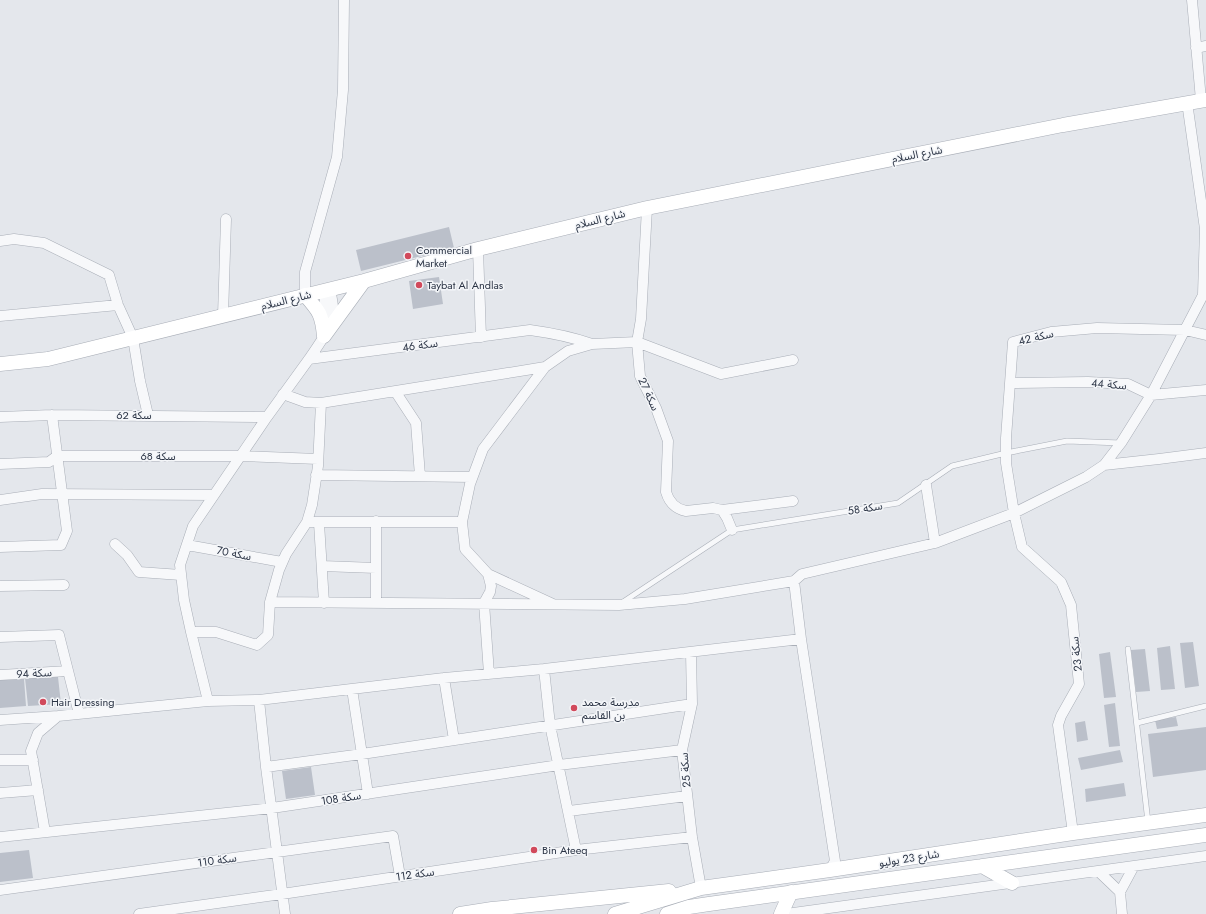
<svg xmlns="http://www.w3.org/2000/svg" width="1206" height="914" viewBox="0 0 1206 914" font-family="Jost,'Noto Sans Arabic',sans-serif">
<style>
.building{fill:#bbc0ca}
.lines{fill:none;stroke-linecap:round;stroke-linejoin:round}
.lane-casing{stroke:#a9aeb7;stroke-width:6}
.street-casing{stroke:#a9aeb7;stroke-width:11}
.secondary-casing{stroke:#a9aeb7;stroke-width:15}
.lane{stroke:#f7f8fa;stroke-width:5}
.street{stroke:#f7f8fa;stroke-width:10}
.secondary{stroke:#fff;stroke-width:14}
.poi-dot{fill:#d1495b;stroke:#f4f6f9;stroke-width:1.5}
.labels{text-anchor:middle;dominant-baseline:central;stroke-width:3;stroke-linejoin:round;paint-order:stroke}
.street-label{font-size:11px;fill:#2b3445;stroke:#f4f6f9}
.poi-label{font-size:11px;fill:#2b3445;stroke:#f4f6f9;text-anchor:start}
</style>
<rect width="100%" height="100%" fill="#e4e7ec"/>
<path class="building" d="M449,227L454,248L361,271L356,250Z
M439,277L443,304L413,309L409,281Z
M1193,642L1199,686L1185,688L1180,643Z
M1170,646L1175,689L1161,690L1157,648Z
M1145,649L1150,691L1136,692L1131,650Z
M1110,652L1116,697L1104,698L1099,654Z
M58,677L61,704L28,706L25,678Z
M24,679L26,706L0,708V680Z
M1115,703L1120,746L1109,747L1104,705Z
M1176,717L1178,726L1157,729L1155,720Z
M1085,721L1088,740L1077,742L1075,723Z
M1206,727V770L1153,777L1148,734Z
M1120,750L1123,762L1081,770L1078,758Z
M311,767L315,795L286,799L282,771Z
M1124,783L1126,796L1086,802L1085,789Z
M29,850L33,878L0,882V853Z"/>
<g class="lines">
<defs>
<path id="lane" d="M623,602L732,530L898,503L952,466L1006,453L1067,441L1121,443
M1128,649L1148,822
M1137,723L1206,706"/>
<path id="street" d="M1192,0L1201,100
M1196,48L1206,46
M647,208L641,319L637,342L640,376L656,408L668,441L666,492C669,502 676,509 686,511L713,508L722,510L727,518L732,530
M0,241L14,239L44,243L109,275L118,305L133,338L140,381L148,415
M478,249L481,337
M305,295V272L337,157L343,90L344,0
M0,316L118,305
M223,316L226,219
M323,321L325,298L330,289
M309,359L530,330C552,333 572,337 592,344
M1010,383L1088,382L1128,384L1151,395L1206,390
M395,391L416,423L420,476
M283,394L305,402L321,403L545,367
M0,417L52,415L267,417
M0,464L49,462L57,456H240L318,459
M1104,465L1159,459L1206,453
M316,475L472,477
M926,485L935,543
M0,500L42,494L213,495
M722,510L793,501
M307,522H462
M319,523L324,603
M115,544L127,555L139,572L181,575
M187,545L282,562
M0,547L61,545L67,531L52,415
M322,566L376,568
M488,574L491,586L490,592L484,603L489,674
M0,586L64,585
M270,602L619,605L685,599L794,581
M376,602V521
M553,604L488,574L465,549L462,522L470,484L483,449L545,367L568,351L592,344L637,342L721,374L793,360
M191,632H216L257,645L268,635L270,602L279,570L286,554L307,522L312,505L318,466L321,403
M0,637L59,635L79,714
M691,652L692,704L682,750L692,837L701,888
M544,669L550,725L576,850
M0,675L68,671
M444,678L454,740
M352,689L368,794
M259,700L266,767L285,914
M208,701L191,632L184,600L180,565L193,526L267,417L309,359C319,344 333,327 333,308C333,302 331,295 330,289
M0,720L58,716L208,701L259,700L444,678L544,669L801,639
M0,760H33
M266,767L362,754L692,704
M0,793L38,790
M569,811L687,796
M45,832L31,751L38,733L58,716
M1073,833L1058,725L1061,716L1079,684L1071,605L1061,582L1022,547L1014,513L1006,463V438L1013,342L1051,332L1097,328L1185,330L1206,335
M0,837L272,808L559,765L682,750
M830,870L835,861L801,639L794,581L802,574L935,543L1014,513L1086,477L1104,465L1121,443L1151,395L1203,295L1205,229L1187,102
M1098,871L1120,892
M0,890L393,836L400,876
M139,914L282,894L576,850L692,837
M786,914L1206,856
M1122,914L1120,892L1134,866"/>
<path id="secondary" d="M305,295C319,311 322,314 324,336
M324,336L364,281
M0,364L48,359L364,281L478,249L647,208L1063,125L1206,100
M982,866L1012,883
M460,914L492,909L669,891
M615,914L701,888L830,870L1073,833L1206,815
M667,914L689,907L709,904L1206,835
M781,914L791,892"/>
</defs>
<use href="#lane" class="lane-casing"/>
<use href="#street" class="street-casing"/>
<use href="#secondary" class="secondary-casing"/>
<use href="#lane" class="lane"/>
<use href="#street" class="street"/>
<use href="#secondary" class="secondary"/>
</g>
<g class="poi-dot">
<circle cx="408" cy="256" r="4"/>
<circle cx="419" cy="285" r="4"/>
<circle cx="43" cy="702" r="4"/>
<circle cx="574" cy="708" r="4"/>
<circle cx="534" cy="850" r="4"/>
</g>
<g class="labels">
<g class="street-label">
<text transform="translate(917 154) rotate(-11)">شارع السلام</text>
<text transform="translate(600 219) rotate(-14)">شارع السلام</text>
<text transform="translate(286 300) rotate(-14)">شارع السلام</text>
<text transform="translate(1036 337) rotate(-13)">سكة 42</text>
<text transform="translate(420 345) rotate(-8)">سكة 46</text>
<text transform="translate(1109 384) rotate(5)">سكة 44</text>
<text transform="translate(649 394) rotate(65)">سكة 27</text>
<text x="134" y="415">سكة 62</text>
<text x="158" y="456">سكة 68</text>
<text transform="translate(865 508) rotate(-9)">سكة 58</text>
<text transform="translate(234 553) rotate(11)">سكة 70</text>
<text transform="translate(1076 654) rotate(-96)">سكة 23</text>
<text transform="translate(34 673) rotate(-3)">سكة 94</text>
<text transform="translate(685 770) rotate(-95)">سكة 25</text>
<text transform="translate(341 798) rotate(-9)">سكة 108</text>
<text transform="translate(909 858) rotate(-9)">شارع 23 يوليو</text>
<text transform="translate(217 860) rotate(-8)">سكة 110</text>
<text transform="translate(415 874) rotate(-8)">سكة 112</text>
</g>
<g class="poi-label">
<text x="416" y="250">Commercial<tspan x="416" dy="13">Market</tspan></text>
<text x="427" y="285">Taybat Al Andlas</text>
<text x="51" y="702">Hair Dressing</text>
<text x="582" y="702">مدرسة محمد<tspan x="582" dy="13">بن القاسم</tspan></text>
<text x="542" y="850">Bin Ateeq</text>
</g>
</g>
</svg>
